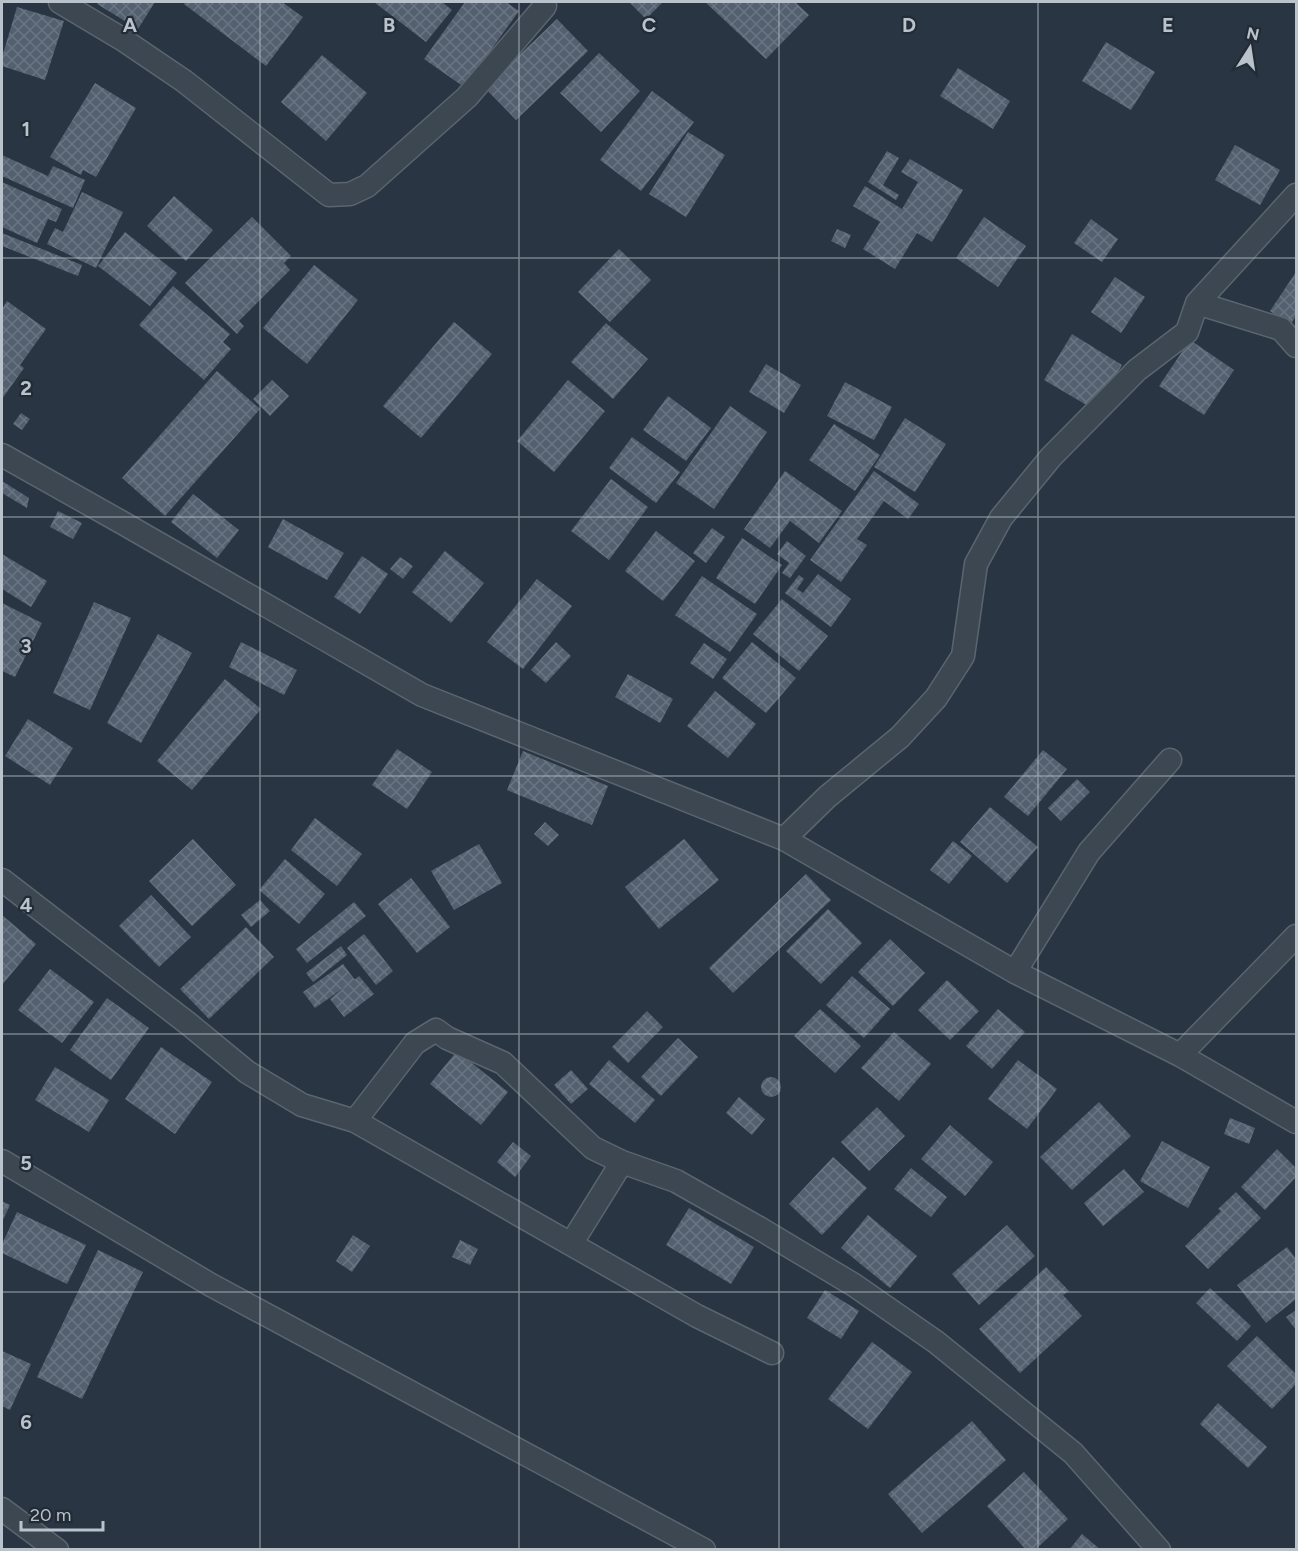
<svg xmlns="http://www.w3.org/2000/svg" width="1298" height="1551" viewBox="0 0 1298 1551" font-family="Figtree,sans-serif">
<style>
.building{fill:url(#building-cross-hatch)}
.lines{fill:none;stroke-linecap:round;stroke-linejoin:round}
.street-casing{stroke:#5b656f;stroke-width:25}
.street{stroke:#3d4752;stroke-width:22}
.grid{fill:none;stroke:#bac2cc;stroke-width:1.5;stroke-opacity:0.55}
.grid-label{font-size:20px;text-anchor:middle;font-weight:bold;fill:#bac2cc;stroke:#212c37;stroke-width:4.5;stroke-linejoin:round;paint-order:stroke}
</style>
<defs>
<pattern id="building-cross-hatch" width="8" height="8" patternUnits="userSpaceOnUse" patternTransform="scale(1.5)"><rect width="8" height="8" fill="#54606f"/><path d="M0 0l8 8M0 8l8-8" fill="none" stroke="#6a7582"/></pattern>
</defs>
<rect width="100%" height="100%" fill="#293542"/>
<path class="building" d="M99,2H155L138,29L97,4Z
M186,2H282L303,17L266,66L184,4Z
M374,2H442L452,10L426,42Z
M465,2H506L519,11L464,87L424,59Z
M629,2H663L646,19Z
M705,2H795L809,15L766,59Z
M17,7L64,21L45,80L2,66V57Z
M557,19L588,51L516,120L485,88Z
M1106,42L1155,72L1131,110L1082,81Z
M599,53L640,91L601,132L560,93Z
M322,55L367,93L326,141L281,102Z
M958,68L1010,101L993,129L940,96Z
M95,83L136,108L96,177L83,170L81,175L50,157Z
M652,91L694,122L641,191L600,160Z
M688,132L725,155L686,217L649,194Z
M1235,145L1280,170L1260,205L1215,180Z
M887,151L899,158L883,185L899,195L896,200L868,182Z
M2,155L48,176L53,166L85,180L73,208L2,176Z
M910,159L963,190L932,242L917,233L895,269L863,249L880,222L853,206L865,186L902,209L918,182L901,172Z
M2,182L62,209L56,222L48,219L37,243L2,227Z
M82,192L123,212L96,268L47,244L55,228L63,232Z
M174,196L213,230L186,261L147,226Z
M252,217L291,256L284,263L290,270L239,321L244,326L237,334L185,283Z
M984,217L1026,246L998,287L956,258Z
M1091,219L1118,239L1102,262L1074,243Z
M837,229L851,235L845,248L831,241Z
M125,232L177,273L150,306L98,266Z
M2,233L82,265L78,276L2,246Z
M619,249L651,280L610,322L578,292Z
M314,265L358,300L307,364L263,328Z
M1296,272V316L1290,325L1270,311Z
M1115,277L1145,297L1121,333L1091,312Z
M173,286L230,334L223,342L231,349L204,380L139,325Z
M7,301L46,329L20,365L24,368L2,399V309Z
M454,322L492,354L421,438L383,406Z
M606,323L648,359L613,399L571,362Z
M1072,334L1122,365L1095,410L1044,380Z
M1190,340L1234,370L1204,415L1159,386Z
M766,364L801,385L784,413L749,392Z
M217,371L260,409L165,516L122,478Z
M272,380L289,396L270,416L253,399Z
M568,380L605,411L554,472L517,441Z
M845,382L892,407L874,440L827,416Z
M668,396L711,428L686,461L643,430Z
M730,406L767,432L714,509L676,483Z
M21,413L30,419L22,430L13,424Z
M905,418L946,444L915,492L874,467Z
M834,424L880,455L855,491L809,460Z
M632,437L680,472L656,503L609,468Z
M785,471L842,511L819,543L790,521L770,548L744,529Z
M874,471L919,504L908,519L884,501L857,539L867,545L841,582L810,560Z
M611,479L648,507L609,560L571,531Z
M2,481L29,498L27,508L2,493Z
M193,494L239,530L217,558L171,522Z
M58,511L82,523L73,539L50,527Z
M283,519L344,553L327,580L268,547Z
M712,528L725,537L706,563L693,553Z
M656,531L695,561L663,601L625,571Z
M742,538L782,565L755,604L716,578Z
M787,541L806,556L790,578L782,573L789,563L777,554Z
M445,551L484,583L451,623L412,592Z
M2,554L47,581L31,607L2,589Z
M362,556L388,574L360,614L334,597Z
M400,557L413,566L403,579L390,569Z
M818,574L851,599L831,627L785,593L799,575L804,579L797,589L803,593Z
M702,576L757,614L730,652L675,615Z
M537,579L572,606L523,669L487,642Z
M782,599L828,636L799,671L753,634Z
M94,602L131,618L90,710L53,693Z
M2,603L42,623L15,677L2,671Z
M158,634L192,653L141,743L107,723Z
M241,642L297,670L284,695L229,667Z
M556,642L571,656L546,683L531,670Z
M752,642L796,678L766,713L722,678Z
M704,643L727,659L713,679L690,663Z
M628,674L673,699L660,723L615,697Z
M225,679L261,709L192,790L157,761Z
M715,691L756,724L728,758L687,726Z
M28,719L73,748L50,785L5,756Z
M397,749L432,772L407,809L372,785Z
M1043,750L1067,769L1028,816L1004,797Z
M523,751L608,786L592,825L507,790Z
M1077,779L1090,792L1061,821L1048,808Z
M990,807L1038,847L1007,883L960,842Z
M315,818L362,854L337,886L291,850Z
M545,822L559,835L548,846L534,834Z
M193,839L236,885L192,926L149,881Z
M684,839L719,880L659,929L625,887Z
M953,841L972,856L949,884L930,870Z
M479,844L502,883L454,910L431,871Z
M285,859L325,894L299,924L259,890Z
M806,874L831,900L733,993L709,968Z
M411,878L450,927L417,953L378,904Z
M151,895L191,937L159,967L119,926Z
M260,900L270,911L251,927L241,915Z
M354,902L366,916L307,963L296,949Z
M828,909L862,943L821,984L786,951Z
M2,915L36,944L2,985Z
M246,927L274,957L209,1019L180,989Z
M364,934L393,971L376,985L347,948Z
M890,939L925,973L893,1006L858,972Z
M341,946L347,955L313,982L306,973Z
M343,964L355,980L315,1008L303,992Z
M50,969L94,1002L62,1043L18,1010Z
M359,976L374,994L344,1017L330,999Z
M852,976L890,1009L864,1038L826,1005Z
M947,980L979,1011L950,1040L918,1010Z
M107,998L149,1028L111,1080L70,1050Z
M820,1009L861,1046L835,1073L794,1036Z
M998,1009L1025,1032L992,1069L966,1046Z
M647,1011L663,1027L628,1063L612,1047Z
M894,1032L931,1064L899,1101L861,1068Z
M678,1038L698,1057L661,1096L641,1077Z
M161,1047L212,1082L175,1134L125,1099Z
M457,1051L508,1092L481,1125L430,1084Z
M609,1060L655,1100L635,1123L589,1084Z
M1018,1060L1057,1089L1027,1129L988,1099Z
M55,1067L109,1100L89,1132L35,1100Z
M571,1070L588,1089L571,1104L554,1085Z
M761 1087a10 10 0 1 1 20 0a10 10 0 1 1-20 0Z
M739,1097L765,1119L752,1135L726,1113Z
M1099,1102L1131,1136L1072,1190L1040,1157Z
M877,1107L905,1136L869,1171L841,1142Z
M1230,1118L1255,1128L1249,1144L1224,1134Z
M950,1125L993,1162L965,1196L921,1159Z
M1162,1141L1210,1167L1188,1208L1140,1181Z
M513,1142L531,1156L515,1177L497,1162Z
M1277,1149L1296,1168V1177L1265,1210L1241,1187Z
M833,1157L867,1188L822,1235L789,1204Z
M911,1168L947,1197L931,1217L894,1189Z
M1124,1169L1144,1192L1103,1226L1084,1203Z
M1236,1192L1261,1218L1208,1269L1185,1246L1221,1211L1218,1209Z
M2,1201L10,1205L2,1222Z
M689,1208L754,1247L731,1284L666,1245Z
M17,1212L86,1245L67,1284L2,1253V1244Z
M868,1215L917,1256L890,1288L841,1248Z
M1007,1225L1035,1256L979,1305L952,1274Z
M353,1235L370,1246L352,1272L336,1261Z
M460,1240L478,1249L470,1265L452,1257Z
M1287,1247L1296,1259V1299L1266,1323L1237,1285Z
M98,1250L143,1272L82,1399L37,1377Z
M1046,1267L1069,1291L1063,1295L1082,1316L1020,1373L979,1329Z
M1210,1288L1251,1326L1237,1341L1196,1303Z
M825,1290L859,1311L841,1339L807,1318Z
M1296,1310V1330L1286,1317Z
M1257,1336L1296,1374V1384L1272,1409L1227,1366Z
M872,1342L912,1372L868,1429L828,1399Z
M2,1351L31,1364L10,1410L2,1406Z
M1218,1403L1267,1447L1248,1468L1200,1424Z
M972,1421L1006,1460L922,1533L888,1494Z
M1024,1472L1068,1519L1035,1550H1026L987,1506Z
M1082,1534L1101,1550H1069Z"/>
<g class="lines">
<defs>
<path id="street" d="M60,2L122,39L184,81L329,195L350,194L367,186L467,97L545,6
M1197,303L1281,329L1296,346
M2,455L121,522L422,695L784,839L1015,972L1180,1055L1296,1122
M784,839L827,797L900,737L936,698L963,656L976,564L1001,518L1051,457L1137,370L1187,332L1197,303L1296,195
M2,880L190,1025L247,1072L302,1105L355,1121L415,1043L436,1030L447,1038L503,1063L593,1148L622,1162L676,1181L759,1228L854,1285L936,1342L1073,1453L1159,1550
M1015,972L1089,852L1170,760
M1180,1055L1296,936
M355,1121L697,1316L772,1353
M2,1161L211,1285L704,1550
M571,1244L622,1162
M2,1509L57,1550"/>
</defs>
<use href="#street" class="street-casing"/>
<use href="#street" class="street"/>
</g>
<path class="grid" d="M260,2V1550M519,2V1550M779,2V1550M1038,2V1550M2,258H1296M2,517H1296M2,776H1296M2,1034H1296M2,1292H1296"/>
<g class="grid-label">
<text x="130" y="32">A</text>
<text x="389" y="32">B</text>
<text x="649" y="32">C</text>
<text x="909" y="32">D</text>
<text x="1168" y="32">E</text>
<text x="26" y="136">1</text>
<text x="26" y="395">2</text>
<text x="26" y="653">3</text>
<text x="26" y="912">4</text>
<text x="26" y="1170">5</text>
<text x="26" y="1429">6</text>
</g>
<rect width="1298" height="1551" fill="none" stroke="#bac2cc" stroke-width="6"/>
<g transform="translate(1250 48) rotate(12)" stroke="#212c37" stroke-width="4.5" paint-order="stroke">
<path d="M0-4.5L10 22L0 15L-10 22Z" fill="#bac2cc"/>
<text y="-9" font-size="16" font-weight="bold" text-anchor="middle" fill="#bac2cc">N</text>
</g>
<path d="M21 1521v9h82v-9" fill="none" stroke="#bac2cc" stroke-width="3"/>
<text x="30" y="1521" font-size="18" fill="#bac2cc" stroke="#212c37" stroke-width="4.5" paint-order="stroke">20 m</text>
</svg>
